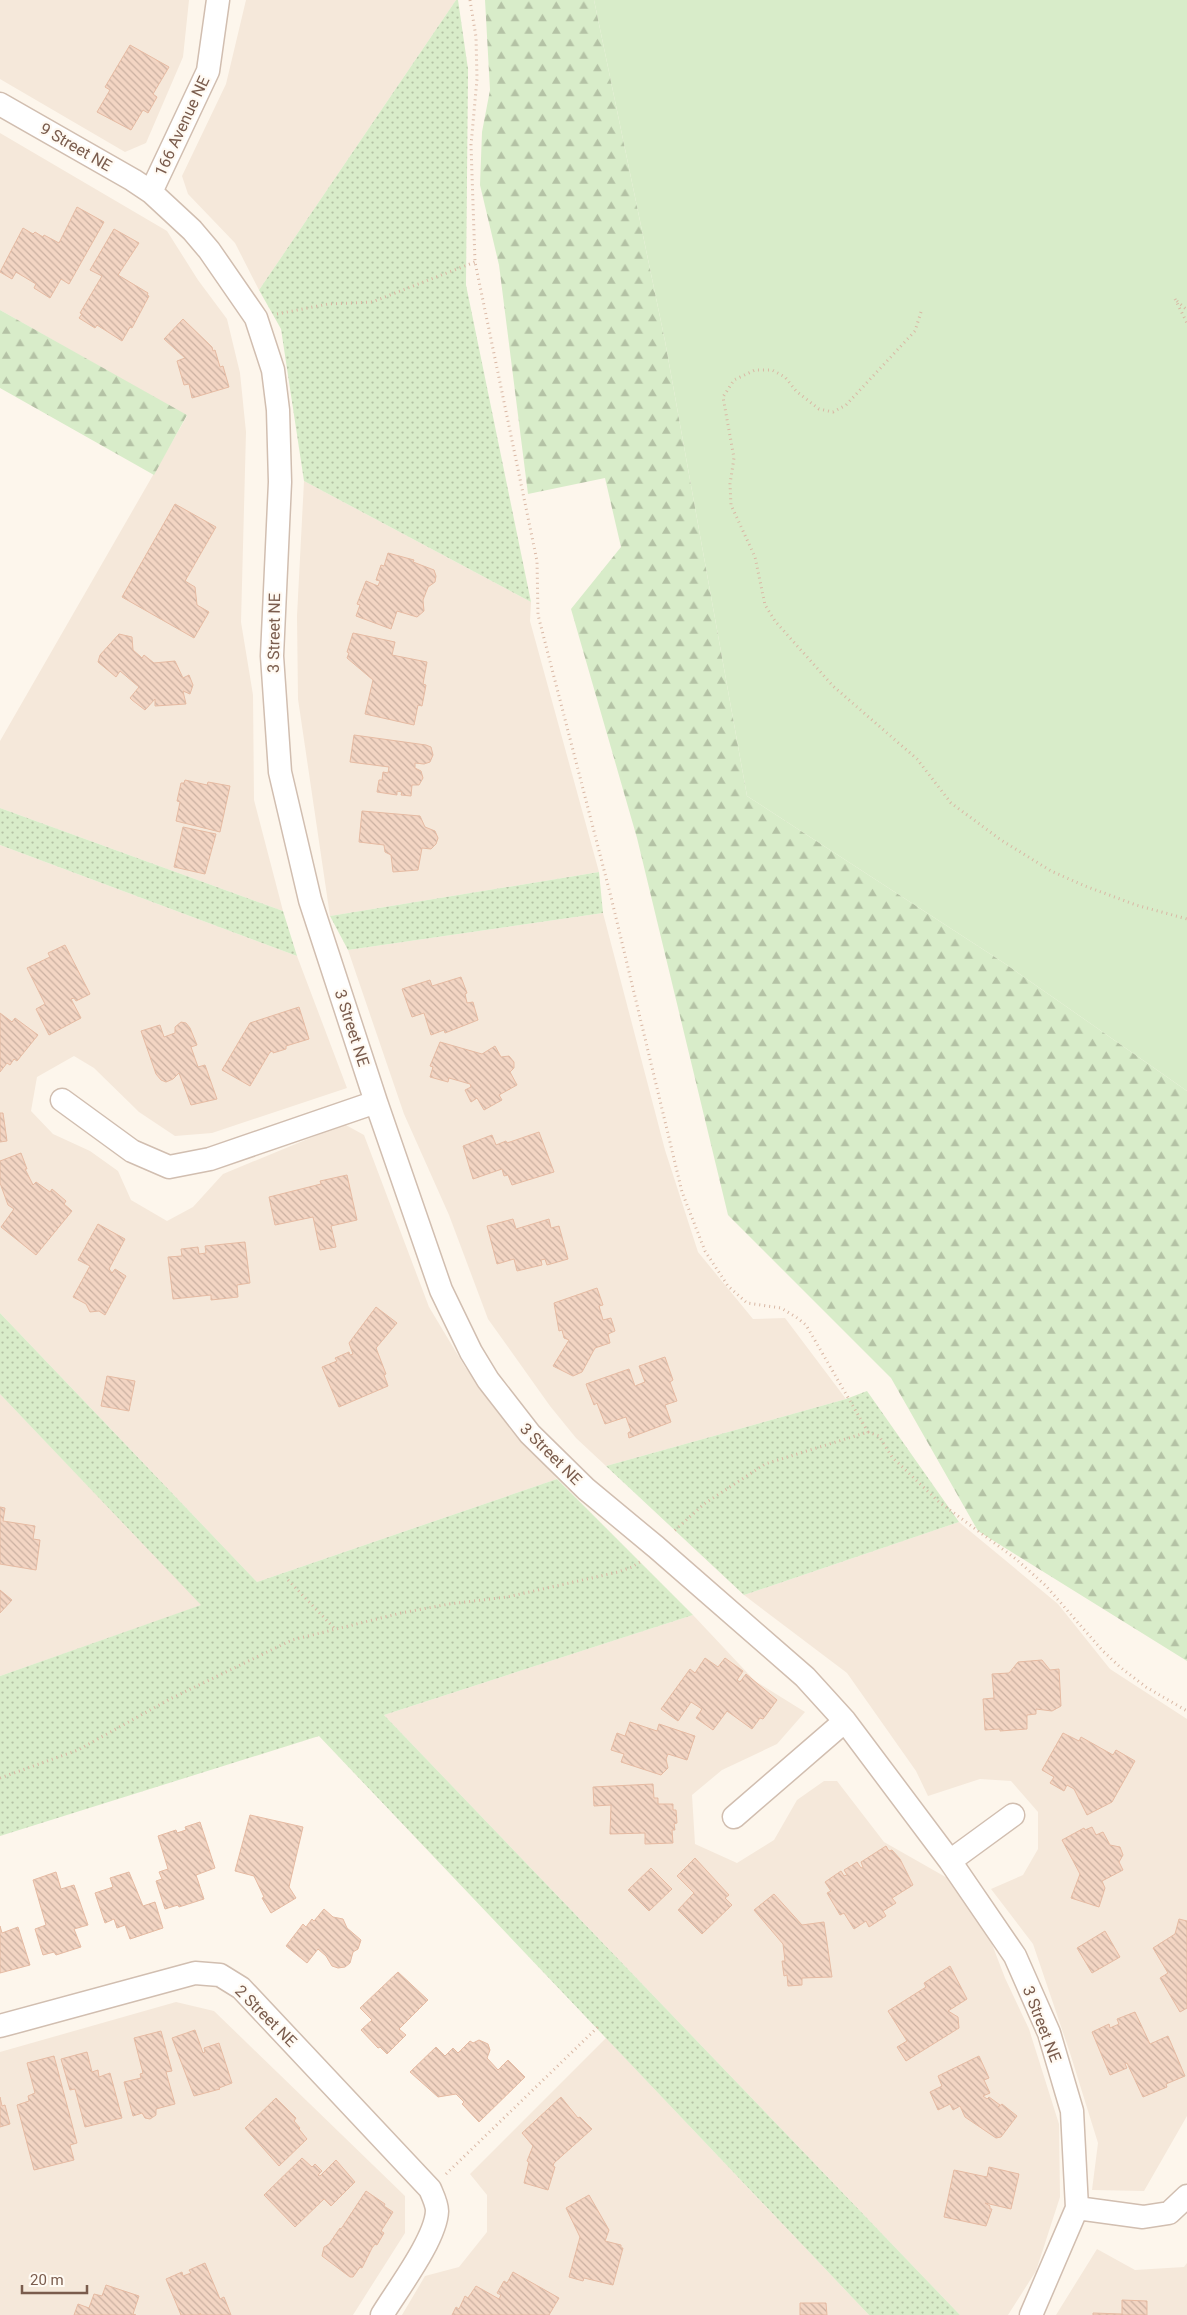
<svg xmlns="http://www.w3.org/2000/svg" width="1187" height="2315" viewBox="0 0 1187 2315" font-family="Roboto,sans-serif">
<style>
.residential{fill:#f5e8da}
.grass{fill:#d8ecc9}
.forest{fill:url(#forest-firs)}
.park{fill:url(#park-dots)}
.building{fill:url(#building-back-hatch);stroke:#e6bba3}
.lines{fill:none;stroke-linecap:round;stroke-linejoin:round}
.minor-casing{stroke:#d1beb0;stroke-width:25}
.path{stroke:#d9b8a5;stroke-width:3;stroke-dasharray:1 4;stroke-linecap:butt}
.minor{stroke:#fff;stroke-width:22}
.labels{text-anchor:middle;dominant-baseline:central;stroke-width:4.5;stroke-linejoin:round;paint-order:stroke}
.street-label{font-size:16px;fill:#7a5c4d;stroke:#fffaf3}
</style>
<defs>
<pattern id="forest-firs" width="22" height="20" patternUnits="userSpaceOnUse" patternTransform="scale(1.25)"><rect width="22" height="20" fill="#d8ecc9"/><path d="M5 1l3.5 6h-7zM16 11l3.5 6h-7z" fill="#b4c2a5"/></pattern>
<pattern id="park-dots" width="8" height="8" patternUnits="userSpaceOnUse" patternTransform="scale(1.25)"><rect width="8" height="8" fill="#d8ecc9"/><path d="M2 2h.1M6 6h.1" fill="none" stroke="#b4c2a5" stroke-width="1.8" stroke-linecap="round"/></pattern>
<pattern id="building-back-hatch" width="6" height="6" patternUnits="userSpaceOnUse" patternTransform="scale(1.25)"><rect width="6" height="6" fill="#f3d5c3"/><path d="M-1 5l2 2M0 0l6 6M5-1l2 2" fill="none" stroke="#cab0a1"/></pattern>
</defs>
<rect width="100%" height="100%" fill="#fdf6ec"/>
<path class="residential" d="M0,0H189L183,57L146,143L125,152L0,79Z
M246,0H456L259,290L235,243L188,194L182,176L226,84Z
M0,133L167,231L198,280L227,319L240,373L246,432L241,622L253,695L254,800L283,911L0,808V741L187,416L0,310Z
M304,481L531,602L530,621L599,872L330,916L298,699L297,616Z
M0,845L297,956L347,1088L212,1133L175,1136L139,1112L94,1068L74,1056L37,1077L31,1111L53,1134L90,1151L118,1171L131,1200L167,1221L193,1207L223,1174L344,1124L364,1135L429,1307L465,1367L509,1425L557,1479L257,1582L0,1313Z
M603,913L665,1150L698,1252L753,1319L785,1318L846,1399L606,1466L576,1438L550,1406L488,1319L449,1215L404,1114L348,950Z
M0,1394L202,1605L0,1676Z
M959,1522L1058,1604L1110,1669L1187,1719V2116L1144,2191L1092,2190L1098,2143L1070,2053L1033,1944L991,1889L1023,1875L1038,1849V1812L1011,1781L980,1779L928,1796L916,1771L847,1673L744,1595Z
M693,1615L755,1681L805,1712L777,1744L722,1770L692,1795L695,1844L737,1863L774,1840L797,1800L824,1781H837L884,1842L972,1892L1005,1978L1029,2029L1059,2124L1060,2197L1036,2271L1008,2315H960L384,1715Z
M176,2002L214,2011L405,2196V2233L353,2315H0V2052Z
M606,2038L869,2315H402L425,2276L459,2267L487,2232V2195L470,2174Z
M1097,2249L1135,2270L1184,2267L1187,2263V2315H1056Z"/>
<path class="grass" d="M594,0H1187V1091L1004,963L747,796L665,341Z"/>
<path class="forest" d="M485,0H594L665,341L747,796L1004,963L1187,1091V1661L978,1531L891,1378L728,1215L637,838L571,609L621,547L605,478L528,494L499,265L480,185L482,132L490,90Z
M0,310L187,415L154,475L0,388Z"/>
<path class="park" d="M456,0H458L468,69L466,285L531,602L304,481L281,329L259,290Z
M0,808L283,911L297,956L0,845Z
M599,872L603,913L348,950L330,916Z
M0,1313L257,1582L557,1479L693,1615L384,1715L960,2315H869L319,1736L0,1836V1676L201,1605L0,1394Z
M867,1391L959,1522L744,1595L606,1466L846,1399Z"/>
<path class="building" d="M130,45L169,67L153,94L157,97L148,113L143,110L131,130L97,112L110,90L105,87Z
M77,207L104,222L69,284L61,279L50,298L34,288L36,284L16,272L12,279L0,272L23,228L33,234L35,232L43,237L44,235L59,243Z
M114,229L139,243L118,275L148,293L147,295L149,296L132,328L130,327L122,341L97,325L95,328L79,318L82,314L80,313L102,276L90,270Z
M183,319L212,347L213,351L215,350L220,367L223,366L229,387L192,398L189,384L184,385L177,361L185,358L164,339Z
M175,504L216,527L185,581L195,587L197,605L209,612L194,638L122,597Z
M388,553L414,560L413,562L434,570L436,576L435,582L428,587L423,600L424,611L417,617L397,611L391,629L356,616L360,605L357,604L366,581L378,586L380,581L376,580L381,565L384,566Z
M353,633L395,642L392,655L427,662L423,684L426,685L422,706L418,705L414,725L365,714L373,680L347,658L349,653L347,652Z
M119,634L132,637L133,650L142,658L144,655L154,663L175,661L183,678L189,675L193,685L190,694L183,691L186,704L155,706V699L145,710L132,700L130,698L139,687L120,671L116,677L98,662L100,655Z
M354,735L426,745L431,747L433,755L430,762L424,764L415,763V768L421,771L423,778L419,785H412L411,796L401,795L402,792L397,791V795L377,792L379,780H382L383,772L388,773L389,767L350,762Z
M185,780L207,785L208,782L230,786L220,832L176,821L180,802L177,801L181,783H184Z
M362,811L420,816L425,827L435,831L438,838L436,844L431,849L422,848L418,870L393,872L391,855L385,852L384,845L359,842Z
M183,827L216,834L205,874L174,867Z
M65,945L90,994L76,1001L74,998L71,999L81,1018L49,1035L36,1009L45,1004L27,968L50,957L48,953Z
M461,977L467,993L465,994L467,1003L473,1002L478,1020L445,1033L444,1030L431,1035L424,1013L412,1017L402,989L430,980L432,986Z
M299,1007L309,1039L286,1046V1049L273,1053V1051L270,1052L250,1086L222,1070L250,1023Z
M0,1013L12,1022L15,1018L38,1035L17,1061L14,1059L10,1065L7,1063L0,1072Z
M181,1022L186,1023L190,1028L197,1045L191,1047L198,1067L205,1065L217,1099L191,1105L179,1073L173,1079L166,1082L161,1080L156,1074L141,1031L160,1025L164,1037L175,1033V1027Z
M440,1042L482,1054L495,1046L501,1057L509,1056L514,1062V1068L510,1072L517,1085L499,1095L502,1100L484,1110L477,1098L471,1102L465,1090L471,1087L470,1084L449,1078L448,1082L430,1077L433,1067L430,1066Z
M0,1113H3L7,1141L0,1142Z
M539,1132L554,1172L512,1185L508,1175L504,1176L502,1169L473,1179L463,1146L492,1135L496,1145L506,1141L507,1143Z
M21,1153L27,1169H25L33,1185L36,1182L50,1192L52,1189L66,1201L64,1204L72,1211L36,1255L1,1227L14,1209L8,1205L0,1183V1161Z
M347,1175L357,1220L331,1226L336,1247L320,1250L313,1217L275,1225L269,1197L321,1184L320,1181Z
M513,1219L516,1229L549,1219L551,1228L559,1226L568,1259L547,1265L545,1259L541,1260L542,1265L517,1271L514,1259L497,1264L487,1226Z
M98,1224L125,1239L109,1269L112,1273L115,1269L126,1276L105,1315L99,1311L90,1312L86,1304L73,1297L90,1266L78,1260Z
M245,1242L250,1283L237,1285L238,1297L211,1300V1295L173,1299L168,1257L182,1256L181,1249L198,1247L199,1254L206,1253L205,1246Z
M597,1288L603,1305L599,1306L603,1320L611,1318L615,1331L608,1334L610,1343L595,1348L582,1372L573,1376L553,1366L569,1340L564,1338L562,1330L559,1331L554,1303Z
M376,1307L397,1323L376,1348L386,1374L384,1375L388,1386L339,1407L322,1367L337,1361L335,1358L349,1352L350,1355L353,1354L349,1343Z
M665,1357L673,1380L670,1382L677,1401L665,1405L671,1422L629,1438L628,1433L631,1431L626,1417L605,1424L597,1403L594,1405L586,1384L629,1369L635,1386L645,1382L639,1366Z
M107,1376L135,1381L129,1411L101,1406Z
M0,1507L5,1508L3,1521L35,1526L33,1539L40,1540L36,1570L0,1564Z
M0,1590L12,1600L0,1613Z
M705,1658L718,1667L725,1658L743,1671L737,1680L740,1682L746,1674L777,1700L763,1719L760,1718L752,1729L727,1711L713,1730L696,1718L702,1709L691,1702L678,1721L661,1709L690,1669L695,1673Z
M1042,1660L1050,1670L1059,1669L1061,1706L1052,1711L1036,1709V1714L1027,1715V1729L1000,1731V1729L985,1730L983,1699L994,1698L992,1674L1009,1673L1018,1662Z
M630,1722L657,1731L659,1724L695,1736L687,1760L668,1754L666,1759L668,1768L661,1775L621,1762L624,1754L611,1750L617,1733L625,1736Z
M1063,1733L1079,1741L1081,1737L1113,1755L1116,1750L1135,1761L1112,1802L1087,1815L1074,1789L1067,1785L1064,1791L1050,1783L1054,1777L1042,1770Z
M653,1784L654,1798H658V1804H673V1810H676L677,1823L674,1824L675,1830H672L673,1843L645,1844V1833L610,1834L611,1805L594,1806L593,1787Z
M250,1815L303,1827L289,1887L296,1898L271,1913L262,1898L264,1897L254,1876L235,1871Z
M200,1822L215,1868L196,1875L204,1899L179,1907L178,1905L165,1909L156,1881L162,1879L159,1872L168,1869L158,1836L176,1830L177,1833L186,1830L185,1827Z
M1092,1827L1096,1835L1103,1832L1110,1845L1120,1847L1123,1855L1119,1862L1123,1870L1102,1881L1105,1888L1099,1907L1071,1898L1080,1874L1062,1840L1084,1828L1085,1830Z
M886,1846L889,1851L892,1850L900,1859L913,1885L892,1898L896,1903L883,1911L886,1916L869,1927L866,1921L854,1929L844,1913L840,1915L827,1893L831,1891L825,1882L841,1871L844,1876L847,1875L844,1870L857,1862L861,1868L863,1867L861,1862Z
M695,1858L729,1895L725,1898L732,1905L702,1934L678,1910L694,1893L677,1876Z
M651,1868L672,1889L649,1911L628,1890Z
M56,1872L61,1889L74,1885L88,1925L74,1929L81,1947L56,1955L54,1952L43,1955L35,1929L46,1925L33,1880Z
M129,1872L143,1906L155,1902L163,1928L130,1939L125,1925L117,1928L114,1919L105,1923L95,1893L113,1887L110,1878Z
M774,1894L802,1925L824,1922L832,1977L802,1978V1985L788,1986L787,1975L784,1976L782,1961H785L783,1944L754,1910Z
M324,1909L333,1917L343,1919L347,1928L361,1940L358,1949L353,1952L350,1963L345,1967L338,1968L332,1966L326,1956L318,1949L307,1963L286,1946L303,1924L306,1927L312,1919L314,1921Z
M1179,1919L1187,1921V2008L1180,2012L1160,1978L1168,1973L1153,1948L1175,1934Z
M0,1926L2,1933L18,1927L30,1965L0,1973Z
M1105,1931L1120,1957L1092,1973L1077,1948Z
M950,1966L967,1999L948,2011L958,2017L959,2028L906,2061L897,2047L907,2041L888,2011L926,1987L924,1983Z
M398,1972L428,2000L399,2029L406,2035L387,2054L380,2047L378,2048L361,2030L372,2020L360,2008Z
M1135,2012L1150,2044L1168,2036L1185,2076L1166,2084L1167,2087L1143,2097L1127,2063L1125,2064L1127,2068L1110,2075L1092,2032L1109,2024L1110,2028L1119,2024L1117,2019Z
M195,2030L203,2053L205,2052L204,2048L219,2043L232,2083L219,2088L220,2089L194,2096L172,2038Z
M161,2031L172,2071L166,2072L175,2104L156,2109V2115L150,2119L145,2118L142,2113L133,2116L124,2082L141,2078L140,2074L143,2073L134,2038Z
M479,2040L488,2044L490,2050L487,2058L498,2070L508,2060L525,2077L479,2122L462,2104L464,2102L456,2094L438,2097L410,2072L436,2047L445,2056L453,2048L458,2053L470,2041L473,2043Z
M87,2052L92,2072L98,2070L99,2077L110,2073L122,2118L85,2127L75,2089L70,2090L61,2059Z
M54,2056L77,2143L70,2145L74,2160L34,2170L17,2105L29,2101L28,2096L35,2093L27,2063Z
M979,2056L989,2078L984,2080L990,2093L983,2096L987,2099L989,2097L1000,2105L998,2107L1002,2104L1017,2116L1001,2137L996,2138L965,2117L960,2106L953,2110L950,2104L938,2110L930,2092L942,2086L938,2076Z
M0,2097L2,2106L5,2105L10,2124L0,2127Z
M561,2097L578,2118L580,2117L592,2129L554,2163L553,2166L555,2167L548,2190L524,2183L529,2162L527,2161L533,2146L522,2133Z
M276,2098L296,2118L294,2121L300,2128L299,2129L307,2139L279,2166L245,2128Z
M302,2158L312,2167L315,2164L322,2171L318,2175L320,2176L336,2160L355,2182L331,2206L324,2199L295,2227L264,2195Z
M989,2167L1019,2174L1011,2209L985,2203L990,2206V2209H992L986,2226L944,2217L954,2170L987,2177Z
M366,2191L385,2204L384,2206L393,2212L381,2231L384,2233L377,2245L375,2244L372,2248L362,2268L360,2267L353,2277H350L322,2256L324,2247L329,2244L340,2228L341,2229Z
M589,2195L609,2230L605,2241L621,2245V2248H623L613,2285L584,2278L583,2281L569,2277L580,2237L566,2208Z
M205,2263L220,2299L224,2297L231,2315H201L200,2313V2315H181L166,2279L182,2272L183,2276L191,2273L189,2270Z
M513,2272L559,2298L549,2315H452L456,2307L459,2309L465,2296L468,2298L476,2286L499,2299L501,2295L497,2293L504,2281L507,2283Z
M106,2285L139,2296L133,2314L136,2315H74L78,2304L89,2308L94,2294L102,2296Z
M1122,2300L1147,2301V2315H1093V2313L1122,2314Z
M800,2303H826L827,2315H800Z"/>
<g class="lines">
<defs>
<path id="minor" d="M0,104L133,180L151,192L192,230L209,250L256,318L273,370L278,410L280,482L272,656L280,772L310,900L376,1102L441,1290L471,1352L488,1380L530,1434L586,1489L656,1547L805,1677L845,1721L950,1861L1015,1956L1049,2033L1072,2111L1077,2208L1031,2315
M151,192L208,71L218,0
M62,1100L132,1151L169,1167L210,1159L376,1102
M734,1817L845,1721
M950,1861L1013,1815
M0,2026L195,1973L220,1975L241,1988L430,2189C433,2196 437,2204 437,2211C436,2239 397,2290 382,2315
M1077,2208L1143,2217L1169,2213L1187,2196"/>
</defs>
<use href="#minor" class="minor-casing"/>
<path class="path" d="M470,0L476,37L477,79L471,145L475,262L537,561L538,615L611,897L682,1192L705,1251L728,1286L747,1303L781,1308L796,1317L806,1325L868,1432L765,1464L704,1504L673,1532
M1175,299L1187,323
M1177,301L1187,310
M921,312L915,331L846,405L833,412L819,409L796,391L785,377L772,370H755L734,380L723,397L734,458L730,484L731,505L755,557L765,605L775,621L833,686L917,759L951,803L1001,840L1051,871L1085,886L1136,905L1187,919
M277,314L328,304L372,302L475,262
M868,1432L879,1436L892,1457L939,1502L1016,1559L1045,1585L1103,1651L1120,1667L1146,1687L1187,1711
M288,1580L335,1629
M0,1778L78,1750L170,1699L292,1640L401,1613L449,1604L507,1597L618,1572L632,1567L640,1562
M446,2174L600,2025"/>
<use href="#minor" class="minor"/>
</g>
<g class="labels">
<g class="street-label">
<text transform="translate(182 126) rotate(-65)">166 Avenue NE</text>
<text transform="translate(76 147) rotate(30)">9 Street NE</text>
<text transform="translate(274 633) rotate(-89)">3 Street NE</text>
<text transform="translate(352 1028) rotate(72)">3 Street NE</text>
<text transform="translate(551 1454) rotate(45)">3 Street NE</text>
<text transform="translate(266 2016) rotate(45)">2 Street NE</text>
<text transform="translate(1042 2024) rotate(69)">3 Street NE</text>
</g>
</g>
<path d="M22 2285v8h65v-8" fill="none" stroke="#7a5c4d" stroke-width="2.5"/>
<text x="30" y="2285" font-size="15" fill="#7a5c4d" stroke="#fffaf3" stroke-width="4" paint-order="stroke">20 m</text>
</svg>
